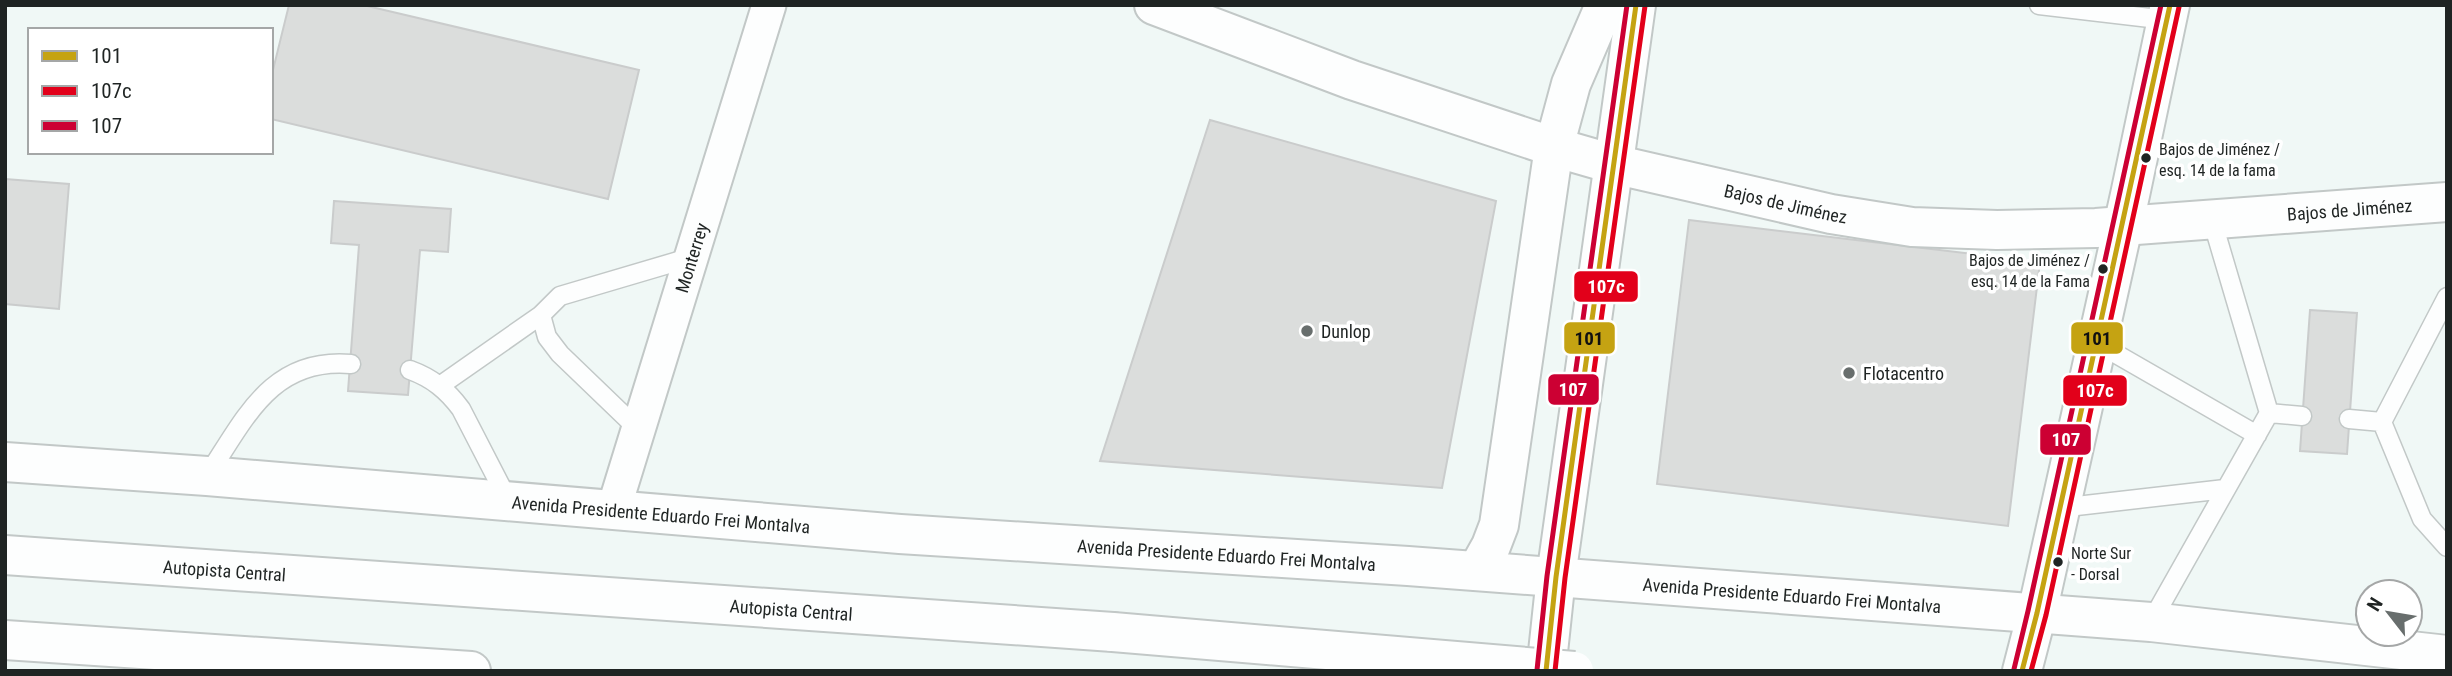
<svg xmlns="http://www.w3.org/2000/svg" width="2452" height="676" viewBox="0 0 2452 676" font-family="'Roboto Condensed',sans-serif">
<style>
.building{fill:#dbdddc;stroke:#cacccc;stroke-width:2}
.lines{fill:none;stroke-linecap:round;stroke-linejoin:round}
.service-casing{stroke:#c2c8c7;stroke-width:21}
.minor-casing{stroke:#c2c8c7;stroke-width:37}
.tertiary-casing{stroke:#c2c8c7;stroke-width:42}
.primary-casing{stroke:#c2c8c7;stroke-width:42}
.motorway-casing{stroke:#c2c8c7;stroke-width:42}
.service{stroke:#fdfefe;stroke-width:18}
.minor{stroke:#fdfefe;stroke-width:33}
.tertiary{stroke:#fdfefe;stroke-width:38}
.primary{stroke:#fdfefe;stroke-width:38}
.motorway{stroke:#fdfefe;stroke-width:38}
.motorway-bridge-casing{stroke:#c2c8c7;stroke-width:42;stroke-linecap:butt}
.motorway-bridge{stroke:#fdfefe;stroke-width:38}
.bus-1-casing{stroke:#fff;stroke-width:10}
.bus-2-casing{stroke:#fff;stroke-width:10}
.bus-3-casing{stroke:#fff;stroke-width:10}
.bus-1{stroke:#c5a312;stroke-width:5}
.bus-2{stroke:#e2001a;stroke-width:5}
.bus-3{stroke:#c03;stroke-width:5}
.bus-dot{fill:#1f2423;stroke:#fff;stroke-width:2.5}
.poi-dot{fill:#686e6d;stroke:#fff;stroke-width:2.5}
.labels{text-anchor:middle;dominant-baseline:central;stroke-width:7;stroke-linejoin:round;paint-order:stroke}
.bus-label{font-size:16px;fill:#1f2423;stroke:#fff;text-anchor:start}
.street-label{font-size:18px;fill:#1f2423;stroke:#fff}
.poi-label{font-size:18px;fill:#1f2423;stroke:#fff;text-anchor:start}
.line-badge{stroke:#fff;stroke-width:2.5}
.badge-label{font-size:19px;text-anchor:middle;font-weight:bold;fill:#fff}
.pale-badge-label{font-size:19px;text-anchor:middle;font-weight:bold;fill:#111}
</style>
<rect width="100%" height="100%" fill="#f0f8f6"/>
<path class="building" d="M289,5H363L639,70L608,199L271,119V78Z
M1210,120L1496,201L1442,488L1100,461Z
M5,179L69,184L59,309L5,304Z
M334,201L451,209L448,252L420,250L408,395L348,391L359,245L331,243Z
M1689,220L2040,262L2008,526L1657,484Z
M2310,310L2357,313L2347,454L2300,451Z"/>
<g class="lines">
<defs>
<path id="service" d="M2039,5L2167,20
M2212,220L2269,413
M541,315L547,337L560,354L639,430
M2097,343L2257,435
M410,370C432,378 447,390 461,409L508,500
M441,385L541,315L560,296L692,257
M2349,419L2382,422L2422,519L2447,547
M2382,422L2447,297
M207,476C245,419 271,357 351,364
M2059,508L2225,489
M2151,622L2269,413L2302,416"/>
<g id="minor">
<path id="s1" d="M614,508L769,5"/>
</g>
<g id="tertiary">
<path id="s2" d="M1154,5L1352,80L1554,147L1613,164L1831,214L1912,227L1997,230L2096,228L2447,202"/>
</g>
<g id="primary">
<path id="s3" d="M5,462L207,476L900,534L1408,566L2151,622L2447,655"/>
<path d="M1477,571L1491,546L1499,525L1554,147L1571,84L1605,5"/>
<path d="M1546,671L1556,577L1636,5"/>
<path d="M2022,671L2037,613L2130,195L2170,5"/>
</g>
<g id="motorway">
<path id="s4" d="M5,555L1113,632"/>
<path d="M5,640L471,671"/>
</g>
</defs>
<use href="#service" class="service-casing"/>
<use href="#minor" class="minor-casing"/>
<use href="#tertiary" class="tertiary-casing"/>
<use href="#primary" class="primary-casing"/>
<use href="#motorway" class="motorway-casing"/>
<use href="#service" class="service"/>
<use href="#minor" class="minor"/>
<use href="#tertiary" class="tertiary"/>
<use href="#primary" class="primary"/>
<use href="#motorway" class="motorway"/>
<defs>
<path id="motorway-bridge" d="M1113,632L1574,671"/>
</defs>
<use href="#motorway-bridge" class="motorway-bridge-casing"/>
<use href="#motorway-bridge" class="motorway-bridge"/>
<defs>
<path id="bus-1" d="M1546,671L1556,577L1636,5
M2022,671L2037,613L2170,5"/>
<path id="bus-2" d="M1555,671L1565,578L1645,6
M2031,671L2046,615L2179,7"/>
<path id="bus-3" d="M2014,669L2028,611L2161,5
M1537,670L1547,576L1627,5"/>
</defs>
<use href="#bus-1" class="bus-1-casing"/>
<use href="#bus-2" class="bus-2-casing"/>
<use href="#bus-3" class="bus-3-casing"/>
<use href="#bus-1" class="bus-1"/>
<use href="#bus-2" class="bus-2"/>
<use href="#bus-3" class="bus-3"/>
</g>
<g class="bus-dot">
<circle cx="2146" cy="158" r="6"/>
<circle cx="2103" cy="269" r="6"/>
<circle cx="2058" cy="562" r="6"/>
</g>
<g class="poi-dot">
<circle cx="1307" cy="331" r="7"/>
<circle cx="1849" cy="373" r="7"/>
</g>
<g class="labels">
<g class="bus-label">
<text x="2159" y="149">Bajos de Jiménez /<tspan x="2159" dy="21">esq. 14 de la fama</tspan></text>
<text x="2090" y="260" text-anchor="end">Bajos de Jiménez /<tspan x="2090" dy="21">esq. 14 de la Fama</tspan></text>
<text x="2071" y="553">Norte Sur<tspan x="2071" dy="21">- Dorsal</tspan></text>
</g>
<g class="street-label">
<text stroke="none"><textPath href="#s2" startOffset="663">Bajos de Jiménez</textPath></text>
<text stroke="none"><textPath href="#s2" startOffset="1230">Bajos de Jiménez</textPath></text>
<text stroke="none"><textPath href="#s1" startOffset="262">Monterrey</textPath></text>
<text stroke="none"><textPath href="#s3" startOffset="658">Avenida Presidente Eduardo Frei Montalva</textPath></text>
<text stroke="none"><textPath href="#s3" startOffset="1225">Avenida Presidente Eduardo Frei Montalva</textPath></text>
<text stroke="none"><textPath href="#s4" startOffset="220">Autopista Central</textPath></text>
<text stroke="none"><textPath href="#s3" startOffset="1792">Avenida Presidente Eduardo Frei Montalva</textPath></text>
<text stroke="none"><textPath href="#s4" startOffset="788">Autopista Central</textPath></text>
</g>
<g class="poi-label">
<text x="1321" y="331">Dunlop</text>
<text x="1863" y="373">Flotacentro</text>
</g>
</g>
<g class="line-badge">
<rect x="1573" y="270" width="66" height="33" rx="7" fill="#e2001a"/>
<rect x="1563" y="321" width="53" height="34" rx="7" fill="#c5a312"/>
<rect x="2070" y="321" width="54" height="34" rx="7" fill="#c5a312"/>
<rect x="1547" y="373" width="53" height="33" rx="7" fill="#c03"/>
<rect x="2062" y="374" width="66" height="33" rx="7" fill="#e2001a"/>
<rect x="2039" y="423" width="53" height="33" rx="7" fill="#c03"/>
</g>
<g class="badge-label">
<text x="1606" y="293">107c</text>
<text x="1573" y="396">107</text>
<text x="2095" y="397">107c</text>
<text x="2066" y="446">107</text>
</g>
<g class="pale-badge-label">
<text x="1589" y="345">101</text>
<text x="2097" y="345">101</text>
</g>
<rect width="2452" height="676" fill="none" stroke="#1f2423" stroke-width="14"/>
<rect x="28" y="28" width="245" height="126" fill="#ffffff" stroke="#a5a7a7" stroke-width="2"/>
<rect x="42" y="51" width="35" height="10" fill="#c5a312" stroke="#a5a7a7" stroke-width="2"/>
<text x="91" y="63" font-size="21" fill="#1f2423">101</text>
<rect x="42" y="86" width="35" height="10" fill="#e2001a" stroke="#a5a7a7" stroke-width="2"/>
<text x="91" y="98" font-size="21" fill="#1f2423">107c</text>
<rect x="42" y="121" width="35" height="10" fill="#cc0033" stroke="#a5a7a7" stroke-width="2"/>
<text x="91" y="133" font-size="21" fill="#1f2423">107</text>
<g transform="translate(2389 613) rotate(301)"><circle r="33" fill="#ffffff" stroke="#a5a7a7" stroke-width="2"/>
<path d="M0-5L12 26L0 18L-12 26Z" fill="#686e6d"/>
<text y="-10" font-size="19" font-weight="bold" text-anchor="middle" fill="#1f2423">N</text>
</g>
</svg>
